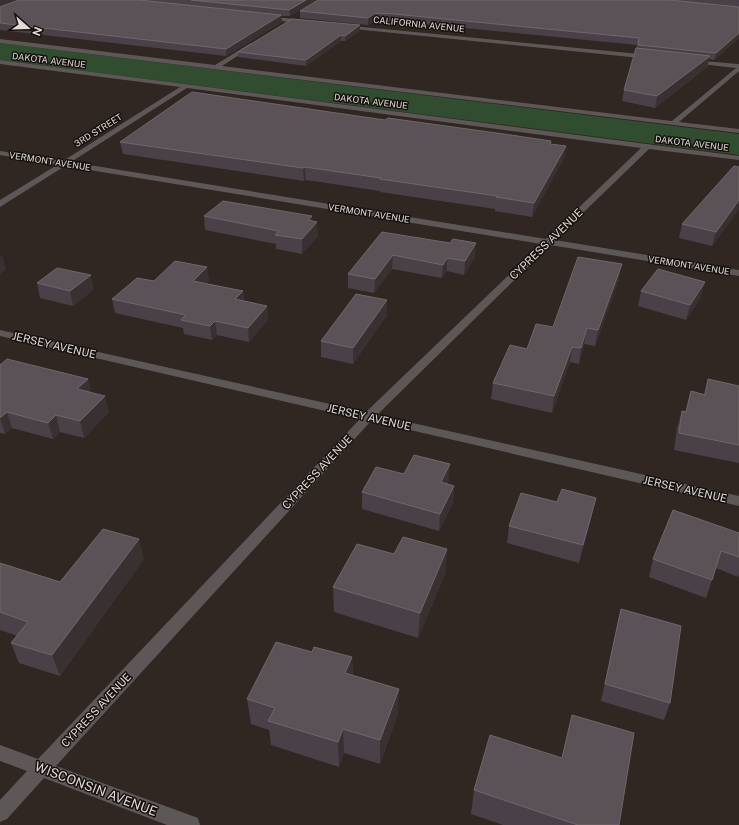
<svg xmlns="http://www.w3.org/2000/svg" width="739" height="825" viewBox="0 0 739 825" font-family="'Public Sans',sans-serif">
<style>
.green{fill:#304d2f}
.lines{fill:none;stroke-linecap:round;stroke-linejoin:round}
.minor{fill:#5d5758;fill-rule:evenodd}
.wall{fill:#4a4148}
.shaded-wall{fill:#393032}
.building{fill:#5b5257;stroke:#70676b}
.labels{text-anchor:middle;dominant-baseline:central;stroke-width:3;stroke-linejoin:round;paint-order:stroke}
.far-street-label{font-size:9px;fill:#e1dad7;stroke:#15100e}
.street-label{font-size:11px;fill:#e1dad7;stroke:#15100e}
.near-street-label{font-size:13px;fill:#e1dad7;stroke:#15100e}
</style>
<rect width="100%" height="100%" fill="#302622"/>
<path class="green" d="M0,43L739,134V155L0,60Z"/>
<g class="lines">
<path class="minor" d="M263,16L306,20L309,22L306,24L265,19Z
M342,25L650,55L653,57L650,59L344,28Z
M0,39L215,65L251,43L253,46L222,66L672,121L736,68L692,63L689,61L690,60L739,64V71L679,122L739,129V133L0,43Z
M0,60L739,156V160L649,149L555,240L739,270V276L550,245L377,415L739,496V506L371,421L56,766L198,818L200,825H167L44,778L7,819L0,822V800L27,771L0,761V745L38,759L360,419L0,336V330L366,412L541,244L65,166L0,207V200L57,165L0,155V151L63,161L180,87L0,64ZM187,88L641,148L546,239L71,162Z"/>
</g>
<path class="wall" d="M0,0H316L290,16H281L282,22L226,56L0,30Z
M318,0H739V38L714,60L709,59L707,67L655,108L622,101L624,90L637,45L394,21L375,20L368,25L300,18V11Z
M360,25V31L345,41H341L306,66L238,57V52Z
M385,120L551,141V144L566,146L564,158L532,217L495,211V209L380,192V191L306,180L304,181L123,154L120,142Z
M739,167V209L712,246L679,238L682,224Z
M204,216H312V221L318,236L302,254L276,249V244L205,230Z
M382,232L475,257L464,275L447,271L442,278L392,269L374,293L348,288V274Z
M207,267L209,280L206,284L243,291L244,301L267,306L268,320L249,342L217,335L212,340L184,334L183,328L115,313L112,299L154,281Z
M619,279L595,346L584,344L579,364L570,362L552,413L491,399L493,383L527,349L553,327Z
M37,283L94,289L73,306L40,298Z
M641,291L701,297L686,320L638,306Z
M387,300V315L353,364L321,357V341Z
M0,365L88,379L91,392L109,412L84,438L60,432L53,439L12,428L5,434L0,433Z
M708,379L739,386V463L674,450L677,428L682,411L686,412L691,391L704,394Z
M404,474L449,480L447,484L454,486L453,503L439,531L362,509V492Z
M557,502L592,515L579,563L507,543L509,526Z
M739,533V575L738,577L716,568L706,598L649,577L653,559Z
M447,549L445,574L418,638L334,612L333,587L394,554Z
M144,559L60,676L19,663L11,643L17,636L0,630V563L60,582Z
M621,609L670,703L664,720L601,701L617,626Z
M312,652L352,657L353,675L398,714L380,764L344,753L339,767L271,745L269,730L251,724L247,699Z
M562,758L619,825H503L471,814L474,790Z"/>
<path class="shaded-wall" d="M0,0H21L0,7Z
M306,0H316L290,16L289,10Z
M375,13V20L368,25V18Z
M281,15L282,22L226,56V49Z
M360,25V31L345,41V36Z
M739,33V38L714,60L716,53Z
M341,35V41L306,66V60Z
M710,56L707,67L655,108L657,96Z
M566,146L564,158L532,217L534,203Z
M305,167L306,180L304,181L303,168Z
M739,200V209L712,246L716,232Z
M312,216V227L317,222L318,236L302,254V239L308,220Z
M476,243L475,257L464,275L465,261Z
M2,255L6,270L0,274V257Z
M393,255L392,269L374,293L375,279Z
M447,258V271L442,278L443,265Z
M622,264L619,279L595,346L598,330Z
M207,267L209,280L195,295L193,281Z
M91,275L94,289L73,306L70,291Z
M705,282L701,297L686,320L690,305Z
M243,291L244,305L235,299Z
M387,300V315L353,364V348Z
M267,306L268,320L249,342L248,328Z
M215,321L217,335L212,340L210,326Z
M587,328L584,344L579,364L581,348Z
M572,347L570,362L552,413L554,396Z
M88,379L92,395L77,389Z
M105,396L109,412L84,438L80,421Z
M7,412L12,428L5,434L0,418Z
M56,415L60,432L53,439L48,423Z
M450,464L449,480L440,499L441,482Z
M454,486L453,503L439,531L440,514Z
M596,498L592,515L579,563L583,545Z
M139,539L144,559L60,676L52,655Z
M447,549L445,574L418,638L420,613Z
M352,657L353,682L345,673Z
M399,689L398,714L380,764V740Z
M343,729L344,753L339,767L338,742Z"/>
<path class="building" d="M19,0H139L281,15L226,49L0,23V7Z
M191,0H306L289,10Z
M318,0H670L739,7V33L716,53L638,45L639,38L394,14L375,13L368,18L300,11Z
M292,19L360,25L345,36L341,35L306,60L238,52Z
M636,48L710,56L657,96L624,90Z
M192,92L385,120L388,118L504,134L551,141L550,144L566,146L534,203L496,197L497,196L380,179L381,178L305,167L303,168L120,142Z
M734,166L739,167V200L716,232L682,224Z
M223,201L312,216L308,220L317,222L302,239L275,235L279,231L204,216Z
M382,232L450,243L453,239L476,243L465,261L447,258L443,265L393,255L375,279L348,274Z
M578,257L622,264L598,330L587,328L581,348L572,347L554,396L493,383L510,345L527,349L536,324L553,327Z
M175,261L207,267L193,281L243,291L235,299L267,306L248,328L215,321L210,326L181,320L186,315L112,299L137,278L154,281Z
M57,268L91,275L70,291L37,283Z
M658,269L705,282L690,305L641,291Z
M356,294L387,300L353,348L321,341Z
M7,359L88,379L77,389L105,396L80,421L56,415L48,423L7,412L0,418V365Z
M708,379L739,386V445L679,433L682,411L686,412L691,391L705,395Z
M414,455L450,464L441,482L454,486L440,514L362,492L376,467L404,474Z
M562,489L596,498L583,545L509,526L521,493L557,502Z
M673,510L739,533V557L721,551L712,580L653,559Z
M103,529L139,539L52,655L11,643L28,622L0,612V563L60,582Z
M403,537L447,549L420,613L333,587L357,544L394,554Z
M621,609L681,626L670,703L605,684Z
M276,642L312,652L314,647L352,657L345,673L399,689L380,740L343,729L338,742L268,721L275,708L247,699Z
M572,715L634,733L619,825H578L474,790L490,735L562,758Z"/>
<g class="labels">
<g class="far-street-label">
<text transform="translate(419 24) rotate(6)">CALIFORNIA AVENUE</text>
<text transform="translate(49 60) rotate(7)">DAKOTA AVENUE</text>
<text transform="translate(371 101) rotate(7)">DAKOTA AVENUE</text>
<text transform="translate(98 130) rotate(-32)">3RD STREET</text>
<text transform="translate(692 143) rotate(7)">DAKOTA AVENUE</text>
<text transform="translate(50 161) rotate(9)">VERMONT AVENUE</text>
<text transform="translate(369 213) rotate(9)">VERMONT AVENUE</text>
<text transform="translate(689 265) rotate(9)">VERMONT AVENUE</text>
</g>
<g class="street-label">
<text transform="translate(546 244) rotate(-44)">CYPRESS AVENUE</text>
<text transform="translate(54 345) rotate(13)">JERSEY AVENUE</text>
<text transform="translate(369 417) rotate(13)">JERSEY AVENUE</text>
<text transform="translate(317 472) rotate(-47)">CYPRESS AVENUE</text>
<text transform="translate(685 489) rotate(13)">JERSEY AVENUE</text>
<text transform="translate(96 710) rotate(-47)">CYPRESS AVENUE</text>
</g>
<g class="near-street-label">
<text transform="translate(96 789) rotate(21)">WISCONSIN AVENUE</text>
</g>
</g>
<g transform="translate(28 28) rotate(110)" stroke="#15100e" stroke-width="3" paint-order="stroke">
<path d="M0-3L7 15L0 10L-7 15Z" fill="#e1dad7"/>
<text y="-6" font-size="11" font-weight="bold" text-anchor="middle" fill="#e1dad7">N</text>
</g>
</svg>
